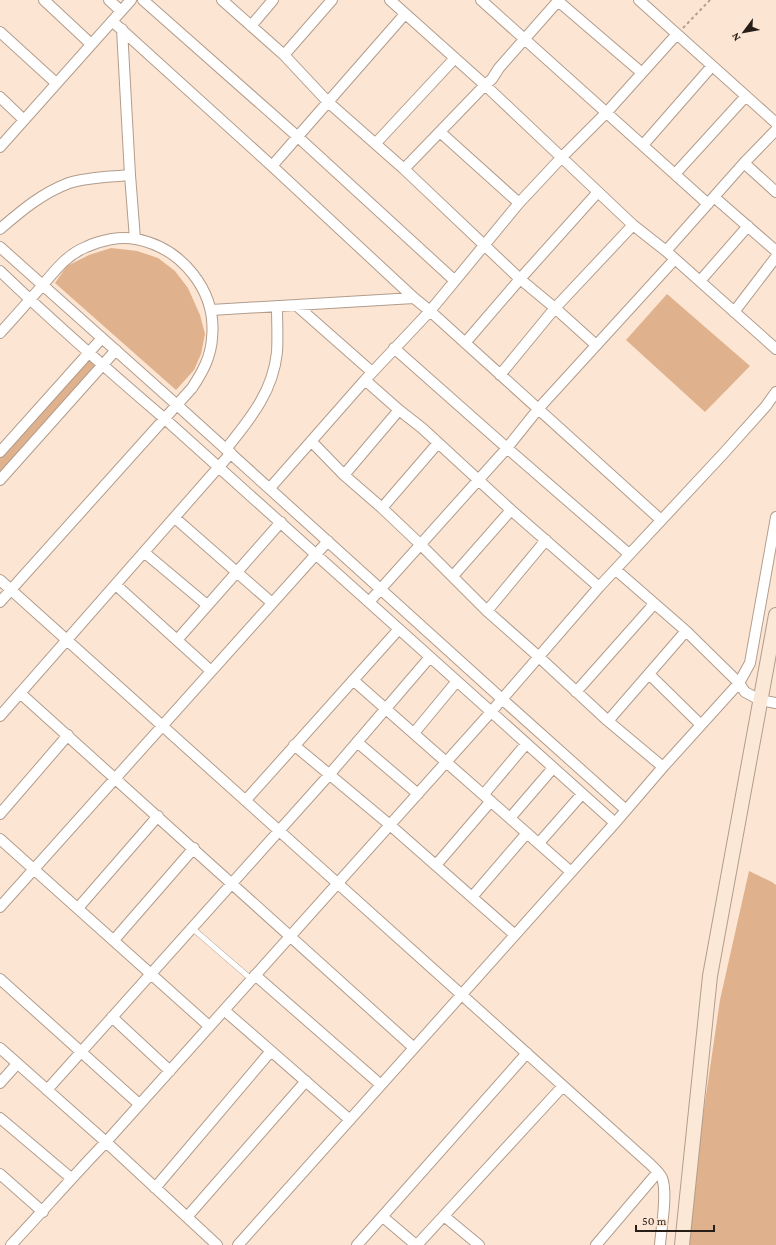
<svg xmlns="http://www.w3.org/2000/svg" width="776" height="1245" viewBox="0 0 776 1245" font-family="'Crimson Pro',serif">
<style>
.green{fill:#dfb18c}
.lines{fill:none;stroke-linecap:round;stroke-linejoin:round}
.lane-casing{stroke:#b29c8c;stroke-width:6}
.street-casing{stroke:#b29c8c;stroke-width:12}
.secondary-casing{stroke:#b29c8c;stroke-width:16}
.path{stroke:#b2a092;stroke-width:2;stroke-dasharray:3 3;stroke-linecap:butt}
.lane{stroke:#fff;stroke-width:5}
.street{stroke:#fff;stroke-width:10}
.secondary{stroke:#fce8d7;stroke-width:14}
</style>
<rect width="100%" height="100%" fill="#fce5d3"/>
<path class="green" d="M111,248L137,251L158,258L175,271L188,288L200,315L205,334L201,354L194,370L176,390L55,283L67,266L89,255Z
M667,294L750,366L705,412L626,340Z
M92,354L101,360L0,474V458Z
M749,871L772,882L776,885V1245H684L720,1000Z"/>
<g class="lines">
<defs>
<path id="lane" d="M192,928L251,979"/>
<path id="street" d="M44,0L91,44
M109,0L121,11
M143,0L298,137L454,280
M222,0L284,55L328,102L404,169L520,279L555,308L596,345
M390,0L485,85L633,225L666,251L776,349
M481,0L708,204
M639,0L776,123
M558,1L642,73
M112,21L272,166L414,298L430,311L661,520
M251,26L273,0
M122,29L130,175L135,239
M0,32L56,83
M284,55L332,0
M0,97L24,120
M440,132L519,203
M376,143L455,58
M643,145L712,66
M0,147L131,0
M744,163L776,192
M272,166L405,14
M404,169L485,85L492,79L499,68L559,0
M675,174L746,96
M714,197L776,251
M0,229C21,211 42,193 69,183C88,177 110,177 130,175
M0,247L177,405L502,699L626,810
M666,251L744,163L776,130
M0,271C53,322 109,371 165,419L615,823
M700,281L748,226
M296,305L372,372
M211,310L414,298
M734,312L776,257
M0,333C14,318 27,303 41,287C54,272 66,255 86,247C101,240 120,236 136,239C182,248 217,291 212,338C211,357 202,373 192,388L0,602
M465,343L520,279L598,192
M394,348L507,448L629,554
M500,375L555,308L633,225
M365,380L399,410
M311,441L344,475L382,508L420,544L487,611L539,657L608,721L663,767
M226,449C250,419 273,392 277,352C278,337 277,321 277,306
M0,452L102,338
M344,475L399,410L422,428L511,510L599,587
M0,480L116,350
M270,488L365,380L430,311L519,203L562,157L607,112L677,34
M382,508L438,443
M175,518L272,603
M145,553L207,605
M616,570L686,631L739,683L745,692L760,700L776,703
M453,576L511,510
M0,580L650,1164C654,1168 659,1172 662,1178C668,1193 661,1229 660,1245
M116,585L211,671
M369,602L507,448L539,408L675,259
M487,611L546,540
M177,640L281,522
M649,674L701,725
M353,680L571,872
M576,692L654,604
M20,693L414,1048
M0,716L231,453
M608,721L686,631
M414,733L457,681
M357,742L418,794
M294,745L390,825L515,935
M484,794L526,744
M246,800L399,629
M0,814L68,735
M510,818L553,768
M0,839L209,1026
M539,843L582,794
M436,865L491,801
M472,897L527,833
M0,907L328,541
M78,908L158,816
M114,940L194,848
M255,975L381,1085
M0,979L139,1104
M224,1010L350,1120
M112,1017L170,1071
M0,1048L106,1142L217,1245
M0,1083L17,1064
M47,1090L329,775L430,657
M0,1118L71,1178
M0,1174L43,1212
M155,1188L271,1051
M444,1216L479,1245
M187,1217L306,1081
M383,1217L416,1245
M11,1245C43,1211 73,1176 106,1142L491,712L599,587L723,454L766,406L776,392
M238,1245L615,823L663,767L739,683L750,663L776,517
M357,1245L527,1053
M417,1245L563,1086
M596,1245L658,1172"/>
<path id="secondary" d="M682,1245L710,976L776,615"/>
</defs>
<use href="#lane" class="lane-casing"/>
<use href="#street" class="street-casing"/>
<use href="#secondary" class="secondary-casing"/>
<path class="path" d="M683,28L710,0"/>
<use href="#lane" class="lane"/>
<use href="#street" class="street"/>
<use href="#secondary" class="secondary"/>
</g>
<g transform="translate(744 32) rotate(238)" stroke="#fce5d3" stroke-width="3" paint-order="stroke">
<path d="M0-3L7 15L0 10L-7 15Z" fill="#271e18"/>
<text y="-6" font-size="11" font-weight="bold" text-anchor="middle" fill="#271e18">N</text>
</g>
<path d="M636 1225v6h78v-6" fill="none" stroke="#271e18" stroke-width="2"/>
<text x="642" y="1225" font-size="12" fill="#271e18" stroke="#fce5d3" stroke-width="3" paint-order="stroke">50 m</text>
</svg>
